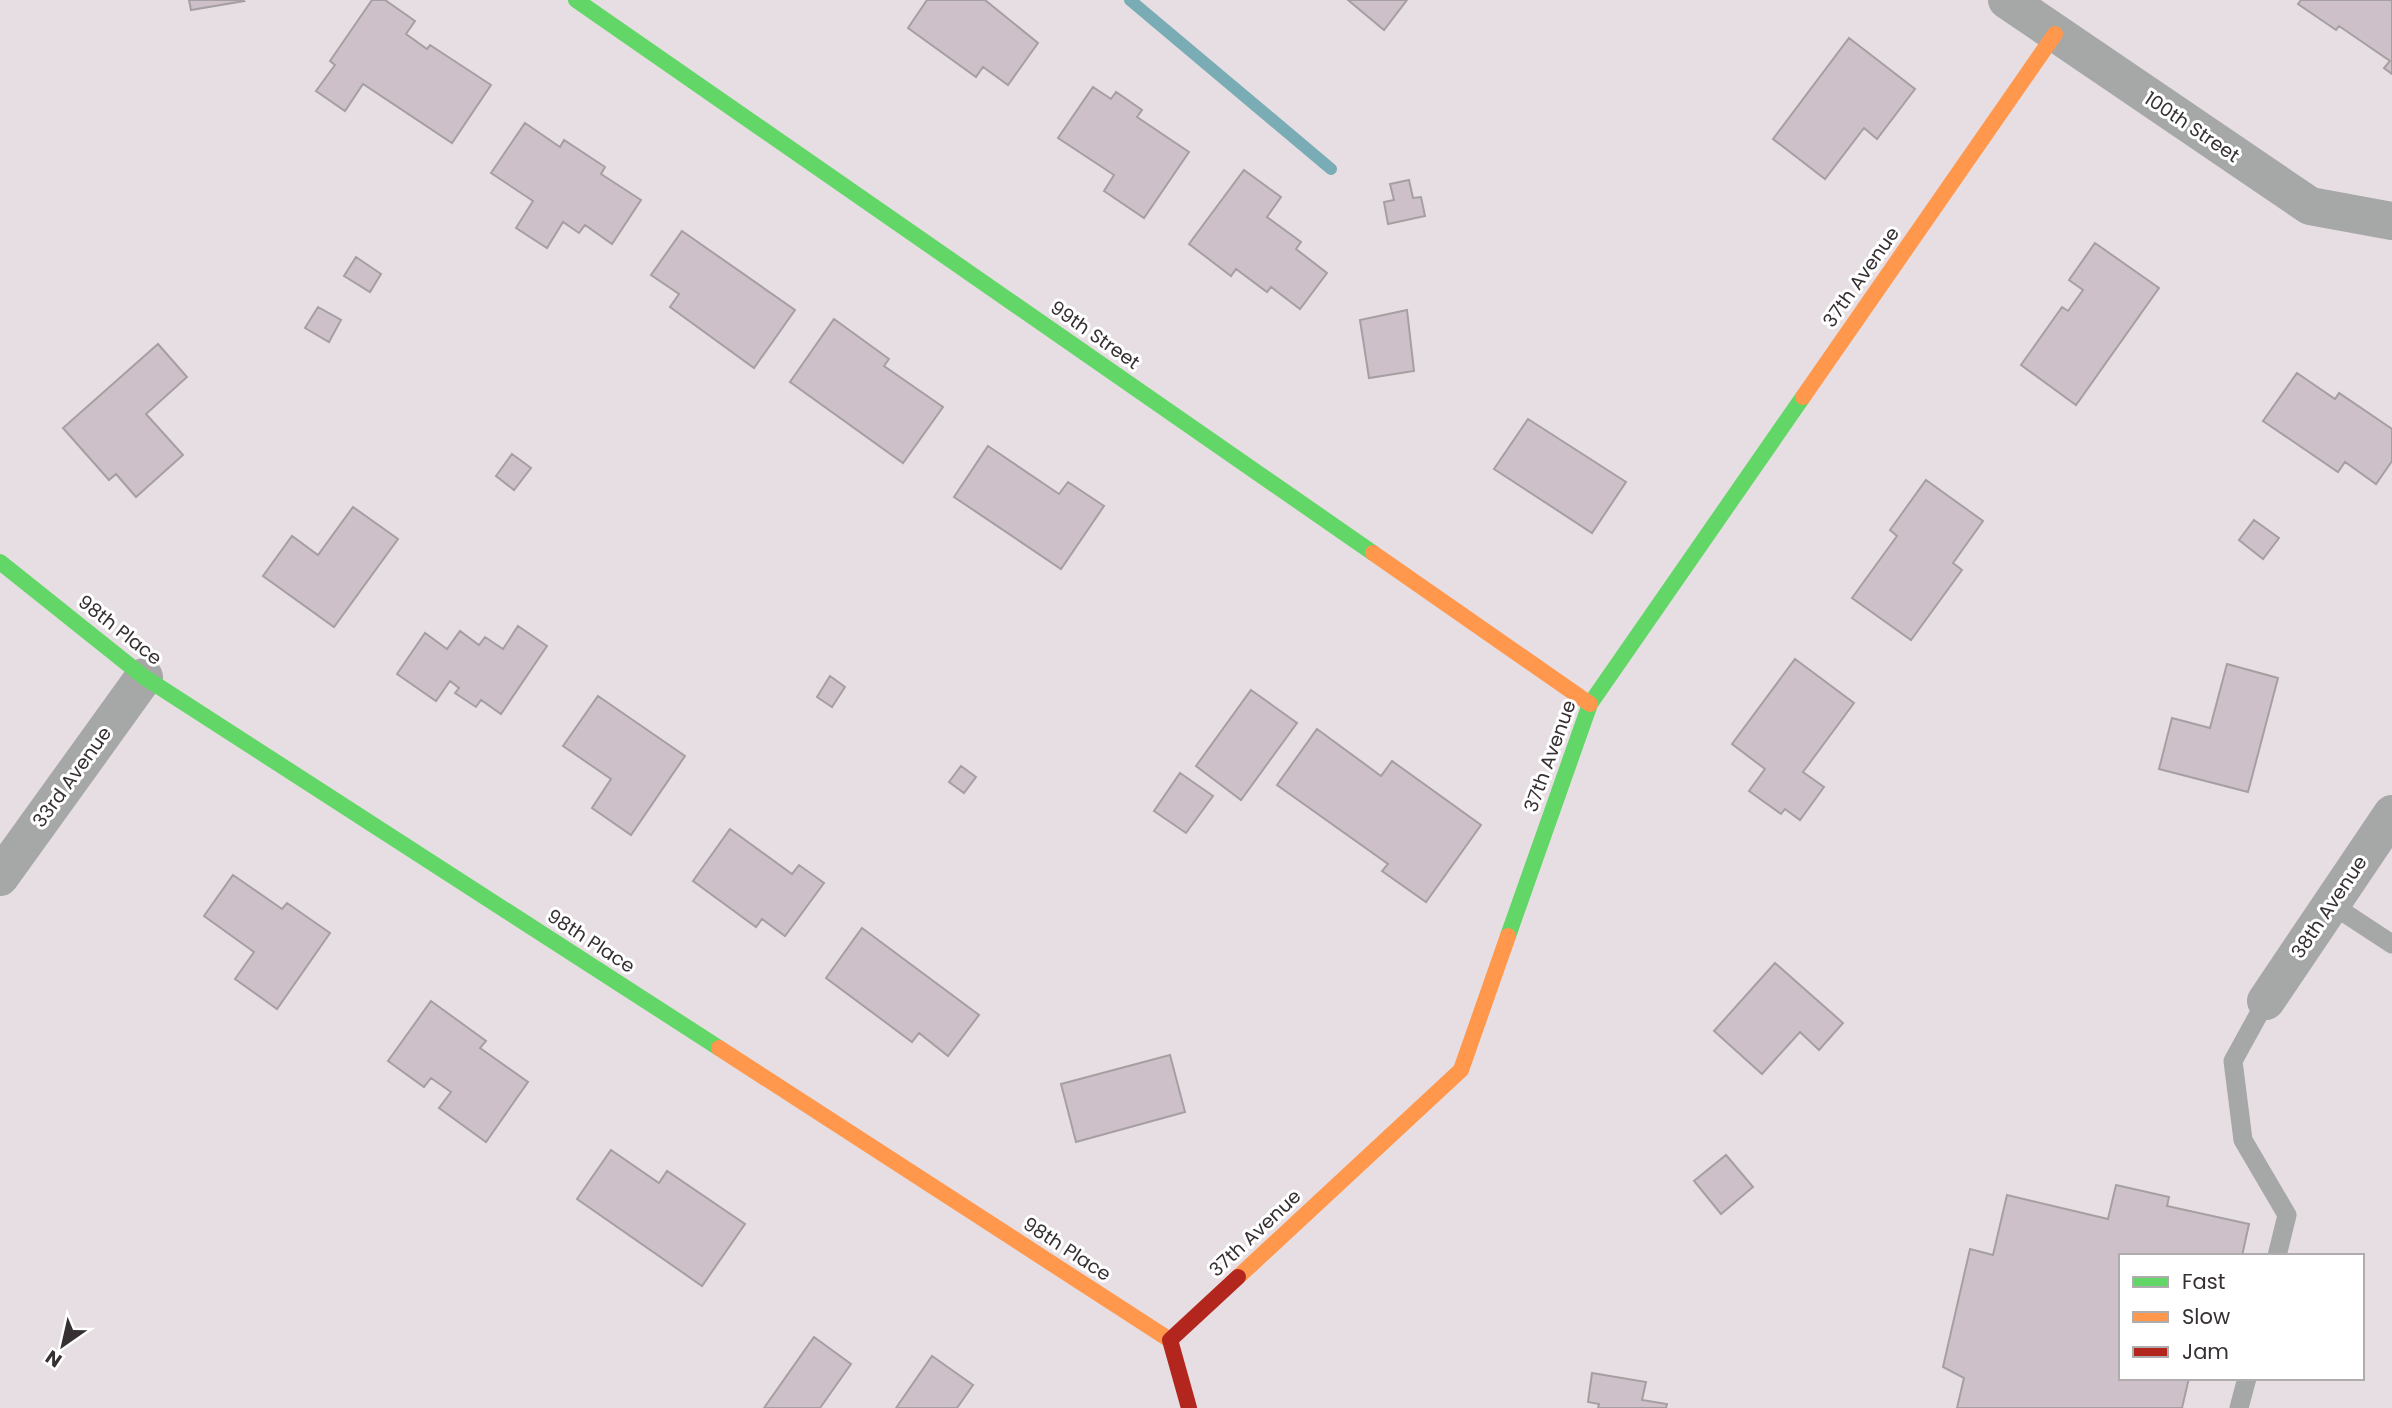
<svg xmlns="http://www.w3.org/2000/svg" width="2392" height="1408" viewBox="0 0 2392 1408" font-family="Poppins,sans-serif">
<style>
.lines{fill:none;stroke-linecap:round;stroke-linejoin:round}
.stream{stroke:#79acb4;stroke-width:12}
.building{fill:#cec0c8;stroke:#a59fa2;stroke-width:2}
.lane{stroke:#a6a7a7;stroke-width:19}
.street{stroke:#a6a7a7;stroke-width:38}
.fast{stroke:#63d668;stroke-width:16}
.slow{stroke:#ff974d;stroke-width:16}
.jam{stroke:#b3261e;stroke-width:16}
.labels{text-anchor:middle;dominant-baseline:central;stroke-width:6;stroke-linejoin:round;paint-order:stroke}
.street-label{font-size:19px;fill:#363033;stroke:#fff}
</style>
<rect width="100%" height="100%" fill="#e6dee2"/>
<g class="lines">
<path class="stream" d="M1130,0L1331,169"/>
</g>
<path class="building" d="M189,0H243L244,1L191,10Z
M372,0H385L415,21L406,34L427,49L430,45L491,85L452,143L363,84L345,111L316,91L335,65L330,61Z
M927,0H985L1038,43L1008,85L983,67L976,77L908,28Z
M1348,0H1407L1384,30Z
M2301,0H2392V74L2384,68L2390,61L2339,26L2336,30L2298,4Z
M1849,38L1915,89L1877,139L1864,128L1825,179L1773,139Z
M1093,87L1111,99L1116,92L1142,110L1137,117L1189,152L1144,218L1104,191L1114,175L1058,138Z
M525,123L560,147L564,140L605,167L601,174L641,200L612,244L585,225L579,233L563,222L547,248L516,228L533,201L491,173Z
M1244,170L1281,197L1267,217L1301,242L1296,249L1327,273L1300,309L1271,287L1267,292L1236,269L1231,276L1189,244Z
M1409,180L1413,198L1421,197L1425,216L1388,224L1384,202L1394,200L1390,184Z
M682,231L795,310L754,368L670,307L679,294L651,275Z
M2095,243L2159,288L2076,405L2021,365L2062,307L2068,311L2083,290L2069,280Z
M356,257L381,274L370,292L344,276Z
M318,307L341,320L329,342L305,328Z
M1407,310L1414,371L1369,378L1360,320Z
M834,319L889,359L884,366L943,407L903,463L790,382Z
M158,344L187,377L146,414L183,455L136,497L116,474L109,480L63,428Z
M2297,373L2335,399L2339,393L2392,429V461L2376,484L2345,462L2338,472L2263,421Z
M1528,419L1626,482L1592,533L1494,469Z
M988,446L1059,494L1068,482L1104,506L1061,569L954,497Z
M512,454L531,468L514,490L496,476Z
M1926,480L1983,521L1953,563L1962,570L1911,640L1852,598L1897,536L1890,530Z
M353,507L398,539L334,627L263,576L292,536L318,555Z
M2254,520L2279,538L2263,559L2239,540Z
M518,626L547,646L501,714L481,700L476,707L455,693L459,688L450,681L436,701L397,674L425,633L447,649L460,631L479,645L485,637L503,649Z
M1795,659L1854,703L1803,772L1824,787L1800,820L1785,809L1781,814L1749,791L1765,769L1732,744Z
M2227,664L2278,678L2248,792L2159,769L2172,718L2210,728Z
M830,676L845,687L832,707L817,697Z
M1251,690L1297,723L1241,800L1196,766Z
M598,696L685,756L631,835L592,808L611,779L563,746Z
M1317,729L1381,776L1392,761L1481,825L1426,902L1382,871L1388,864L1277,785Z
M961,766L976,777L964,793L949,782Z
M1180,773L1213,796L1186,833L1154,811Z
M730,829L792,874L799,865L824,883L785,936L762,919L756,927L693,881Z
M233,875L282,909L287,903L330,933L277,1009L235,979L254,952L204,916Z
M862,928L979,1015L948,1056L919,1033L912,1042L826,978Z
M1775,963L1843,1023L1819,1050L1800,1032L1762,1074L1714,1031Z
M431,1001L486,1041L480,1048L528,1082L486,1142L439,1108L451,1092L431,1078L424,1087L388,1061Z
M1170,1055L1185,1112L1076,1142L1061,1084Z
M611,1150L659,1183L667,1171L745,1224L702,1286L577,1199Z
M1726,1155L1753,1187L1721,1214L1694,1181Z
M2116,1185L2169,1197L2167,1206L2249,1224L2242,1256H2121V1378H2189L2182,1408H1957L1964,1378L1943,1367L1970,1249L1993,1255L2007,1195L2108,1219Z
M814,1337L851,1364L820,1408H764Z
M932,1356L973,1385L957,1408H896Z
M1592,1373L1646,1382L1642,1400L1667,1404L1666,1408H1598L1599,1404L1588,1402Z"/>
<g class="lines">
<path class="lane" d="M2331,904L2392,944
M2266,1001L2233,1061L2243,1140L2287,1215L2277,1256
M2239,1408L2247,1378"/>
<path class="street" d="M2007,0L2310,206L2392,221
M0,877L144,677
M2266,1001L2392,814"/>
<path class="fast" d="M576,0L1373,553
M0,562L144,677L719,1048
M1508,936L1590,704L1803,397"/>
<path class="slow" d="M1803,397L2055,34
M1373,553L1590,704
M719,1048L1170,1340
M1238,1277L1461,1070L1508,936"/>
<path class="jam" d="M1189,1408L1170,1340L1238,1277"/>
</g>
<g class="labels">
<g class="street-label">
<text transform="translate(2192 127) rotate(34)">100th Street</text>
<text transform="translate(1861 277) rotate(-55)">37th Avenue</text>
<text transform="translate(1095 335) rotate(35)">99th Street</text>
<text transform="translate(120 630) rotate(38)">98th Place</text>
<text transform="translate(1550 756) rotate(-70)">37th Avenue</text>
<text transform="translate(72 777) rotate(-54)">33rd Avenue</text>
<text transform="translate(2329 907) rotate(-56)">38th Avenue</text>
<text transform="translate(591 941) rotate(33)">98th Place</text>
<text transform="translate(1255 1233) rotate(-43)">37th Avenue</text>
<text transform="translate(1067 1249) rotate(33)">98th Place</text>
</g>
</g>
<rect x="2119" y="1254" width="245" height="126" fill="#ffffff" stroke="#afacad" stroke-width="2"/>
<rect x="2133" y="1277" width="35" height="10" fill="#63d668" stroke="#afacad" stroke-width="2"/>
<text x="2182" y="1289" font-size="21" fill="#363033">Fast</text>
<rect x="2133" y="1312" width="35" height="10" fill="#ff974d" stroke="#afacad" stroke-width="2"/>
<text x="2182" y="1324" font-size="21" fill="#363033">Slow</text>
<rect x="2133" y="1347" width="35" height="10" fill="#b3261e" stroke="#afacad" stroke-width="2"/>
<text x="2182" y="1359" font-size="21" fill="#363033">Jam</text>
<g transform="translate(63 1345) rotate(214)" stroke="#ffffff" stroke-width="5" paint-order="stroke">
<path d="M0-5L12 26L0 18L-12 26Z" fill="#363033"/>
<text y="-10" font-size="19" font-weight="bold" text-anchor="middle" fill="#363033">N</text>
</g>
</svg>
